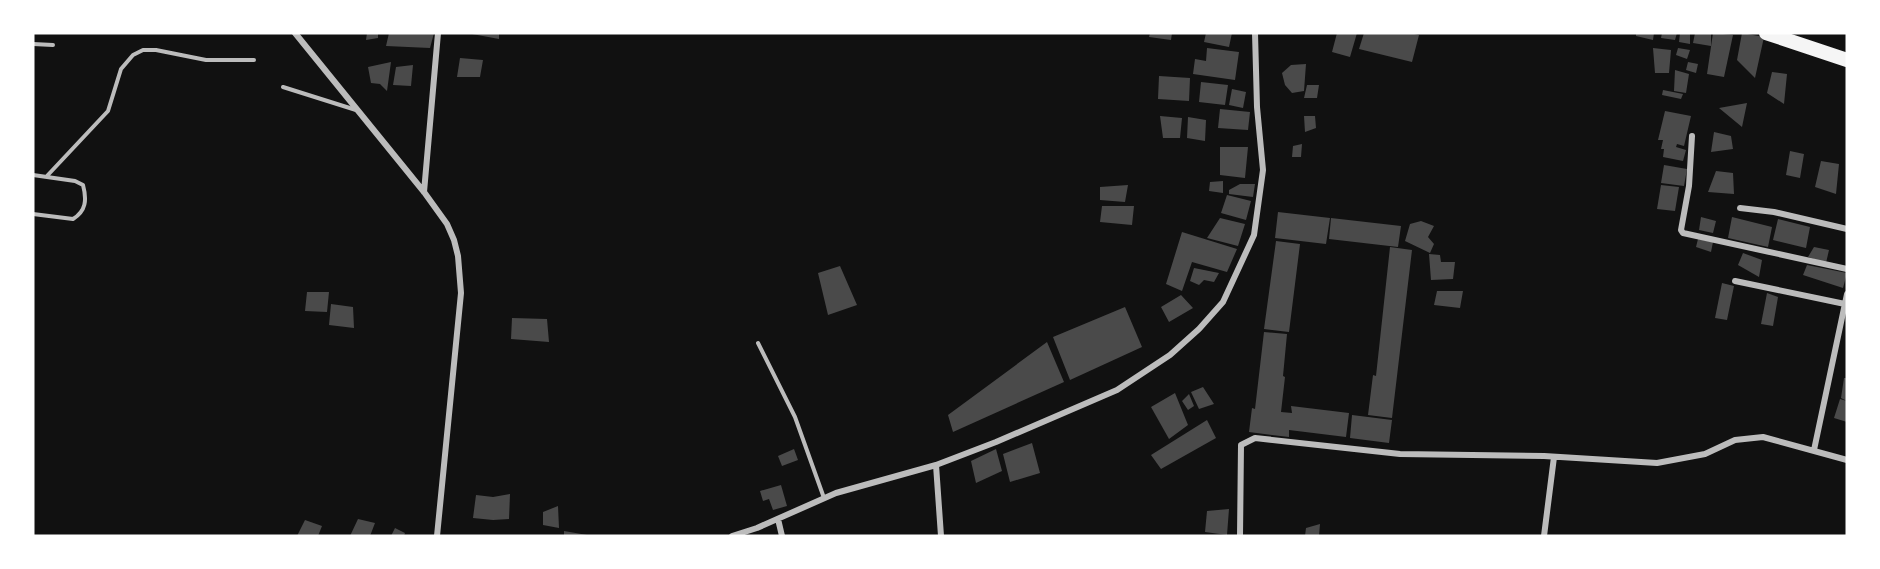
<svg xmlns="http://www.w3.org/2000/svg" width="1880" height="569" viewBox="0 0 1880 569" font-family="Lora,serif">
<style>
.building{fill:#4a4a4a}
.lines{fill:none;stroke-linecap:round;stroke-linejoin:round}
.service{stroke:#bcbcbc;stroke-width:4}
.minor{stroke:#bcbcbc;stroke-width:6}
.trunk{stroke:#f5f5f5;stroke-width:14}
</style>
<rect width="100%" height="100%" fill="#111"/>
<path class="building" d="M367,33H378V38L366,40Z
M389,33H434L430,48L386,46Z
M472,33H499V39L472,34Z
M1150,33H1172L1171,40L1149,37Z
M1206,33H1232L1229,47L1204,42Z
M1337,33H1357L1350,57L1332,52Z
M1364,33H1410L1419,35L1412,62L1359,49Z
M1636,33H1654L1653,40L1636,36Z
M1662,33H1677L1675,40L1661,38Z
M1680,33H1690V44L1679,42Z
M1695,33H1711V46L1693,43Z
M1713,33L1733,35L1724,77L1707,74Z
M1742,33L1764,37L1755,78L1737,60Z
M1207,48L1239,52L1235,80L1193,74L1195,59L1206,61Z
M1653,48L1671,50L1669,73H1655Z
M1678,48L1690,50L1687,59L1676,55Z
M460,58L483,60L480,77H457Z
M391,62L387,91L380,84L371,83L368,67Z
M1688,62L1698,64L1696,73L1686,70Z
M1306,64L1304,91L1292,93L1285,85L1282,73L1291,65Z
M413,65L411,86L393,85L396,67Z
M1675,70L1689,74L1686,93L1674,91Z
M1772,72L1787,74L1784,104L1767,93Z
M1159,76L1190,78L1189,101L1158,99Z
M1201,82L1228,85L1225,105L1199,102Z
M1307,85H1319L1317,98H1304Z
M1232,89L1246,92L1243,108L1229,105Z
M1663,90L1683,94L1681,99L1662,95Z
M1747,103L1742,127L1719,108Z
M1220,109L1250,112L1248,130L1218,128Z
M1665,111L1691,116L1684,146L1677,144L1676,147L1686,150L1683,161L1663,157L1664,149H1661L1663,140H1658Z
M1160,116L1182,118L1180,138H1163Z
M1304,116H1315L1316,128L1305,132Z
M1188,117L1206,120L1205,141L1187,138Z
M1714,132L1731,136L1733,149L1711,152Z
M1302,144L1301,157H1292L1293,146Z
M1220,147H1248L1245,178L1220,175Z
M1790,151L1804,154L1800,178L1786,175Z
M1821,161L1839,164L1836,194L1815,187Z
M1664,165L1687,169L1684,186L1661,183Z
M1716,171L1733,173L1734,194L1708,192Z
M1223,181V193L1209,191L1210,182Z
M1240,184H1255L1253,197L1229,194V190Z
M1128,185L1125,202L1100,200V187Z
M1661,185L1679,187L1675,211L1657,209Z
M1227,195L1251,201L1246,220L1221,213Z
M1102,206H1134L1132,225L1100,222Z
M1278,212L1330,218L1326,244L1275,238Z
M1701,217L1716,221L1713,233L1699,230Z
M1732,217L1772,227L1768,247L1728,238Z
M1220,218L1245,224L1238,246L1207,238Z
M1331,218L1401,226L1398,247L1329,239Z
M1778,219L1810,227L1806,248L1773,240Z
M1421,221L1434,226L1428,237L1434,244L1430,253L1405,241L1410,224Z
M1182,232L1237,249L1227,272L1192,262L1182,291L1166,284Z
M1698,239L1713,242L1711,252L1696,247Z
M1276,241L1300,244L1289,332L1264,329Z
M1390,247L1412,250L1392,418L1368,415L1373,375L1376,376Z
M1814,247L1829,250L1826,263L1808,257Z
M1743,253L1762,260L1759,277L1738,265Z
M1429,254L1440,255L1441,262H1455L1453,279L1431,280Z
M1807,265L1847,273L1843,288L1803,275Z
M840,266L857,305L828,315L818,273Z
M1194,268L1219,273L1214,282L1204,280L1199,285L1190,281Z
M1722,283L1734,286L1727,320L1715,318Z
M1437,291H1463L1460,308L1434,305Z
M307,292H329L327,312L305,311Z
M1767,293L1778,297L1773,326L1761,324Z
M1181,295L1193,308L1169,322L1161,307Z
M331,304L353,307L354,328L329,325Z
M1125,307L1142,347L1070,380L1053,337Z
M512,318L547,319L549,342L511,339Z
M1264,332L1287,334L1283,376L1285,377L1281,412L1292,413L1291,406L1349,413L1346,437L1289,430V437L1249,432L1252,408L1255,409Z
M1047,342L1064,382L953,432L948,415Z
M1844,378H1847V401L1841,398Z
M1203,387L1214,404L1199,409L1191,392Z
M1175,393L1188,425L1169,439L1151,407Z
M1189,394L1194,406L1188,410L1182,401Z
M1840,399L1847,401V422L1834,418Z
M1352,415L1392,420L1389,443L1350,438Z
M1207,420L1216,438L1161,469L1151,455Z
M1032,443L1040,473L1010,482L1003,454Z
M794,449L798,460L782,466L778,456Z
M996,449L1002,471L976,483L971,461Z
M781,485L787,506L773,510L769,499L763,501L760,491Z
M510,494L509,519L493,520L473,518L476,495L493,497Z
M558,506L559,528L543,525V512Z
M1229,509L1227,535L1205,532L1207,511Z
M358,519L375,523L370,536H350Z
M305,520L322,526L318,536H297Z
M1320,524L1319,536H1305L1306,528Z
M395,528L405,533L404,536H391Z
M564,531L587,535L586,536H564Z"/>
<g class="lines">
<path class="service" d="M33,44L53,45
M283,87L356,110
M33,175L75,181L83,185C87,200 86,211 73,219L33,214
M46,177L108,111L121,69L133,55L143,50H156L206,60H254
M758,343L795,417L824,498"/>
<path class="minor" d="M295,33L424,192L447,224L454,240L458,256L461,293L437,536
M1692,136L1689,186L1681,230L1683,233L1847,269
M424,192L438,33
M1740,208L1774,212L1847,229
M1735,281L1845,304
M1814,450L1847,294
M936,465L941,536
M778,519L782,536
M732,536L757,528L836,493L936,465L996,442L1117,390L1170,355L1199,329L1223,302L1254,235L1263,170L1257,107L1255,33
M1240,536L1241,445L1255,438L1400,454L1544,456L1657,463L1705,454L1735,440L1763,437L1847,460
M1544,536L1554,457"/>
<path class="trunk" d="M1766,33L1847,60"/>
</g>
<rect width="1880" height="569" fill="none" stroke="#ffffff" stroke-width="69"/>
</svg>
